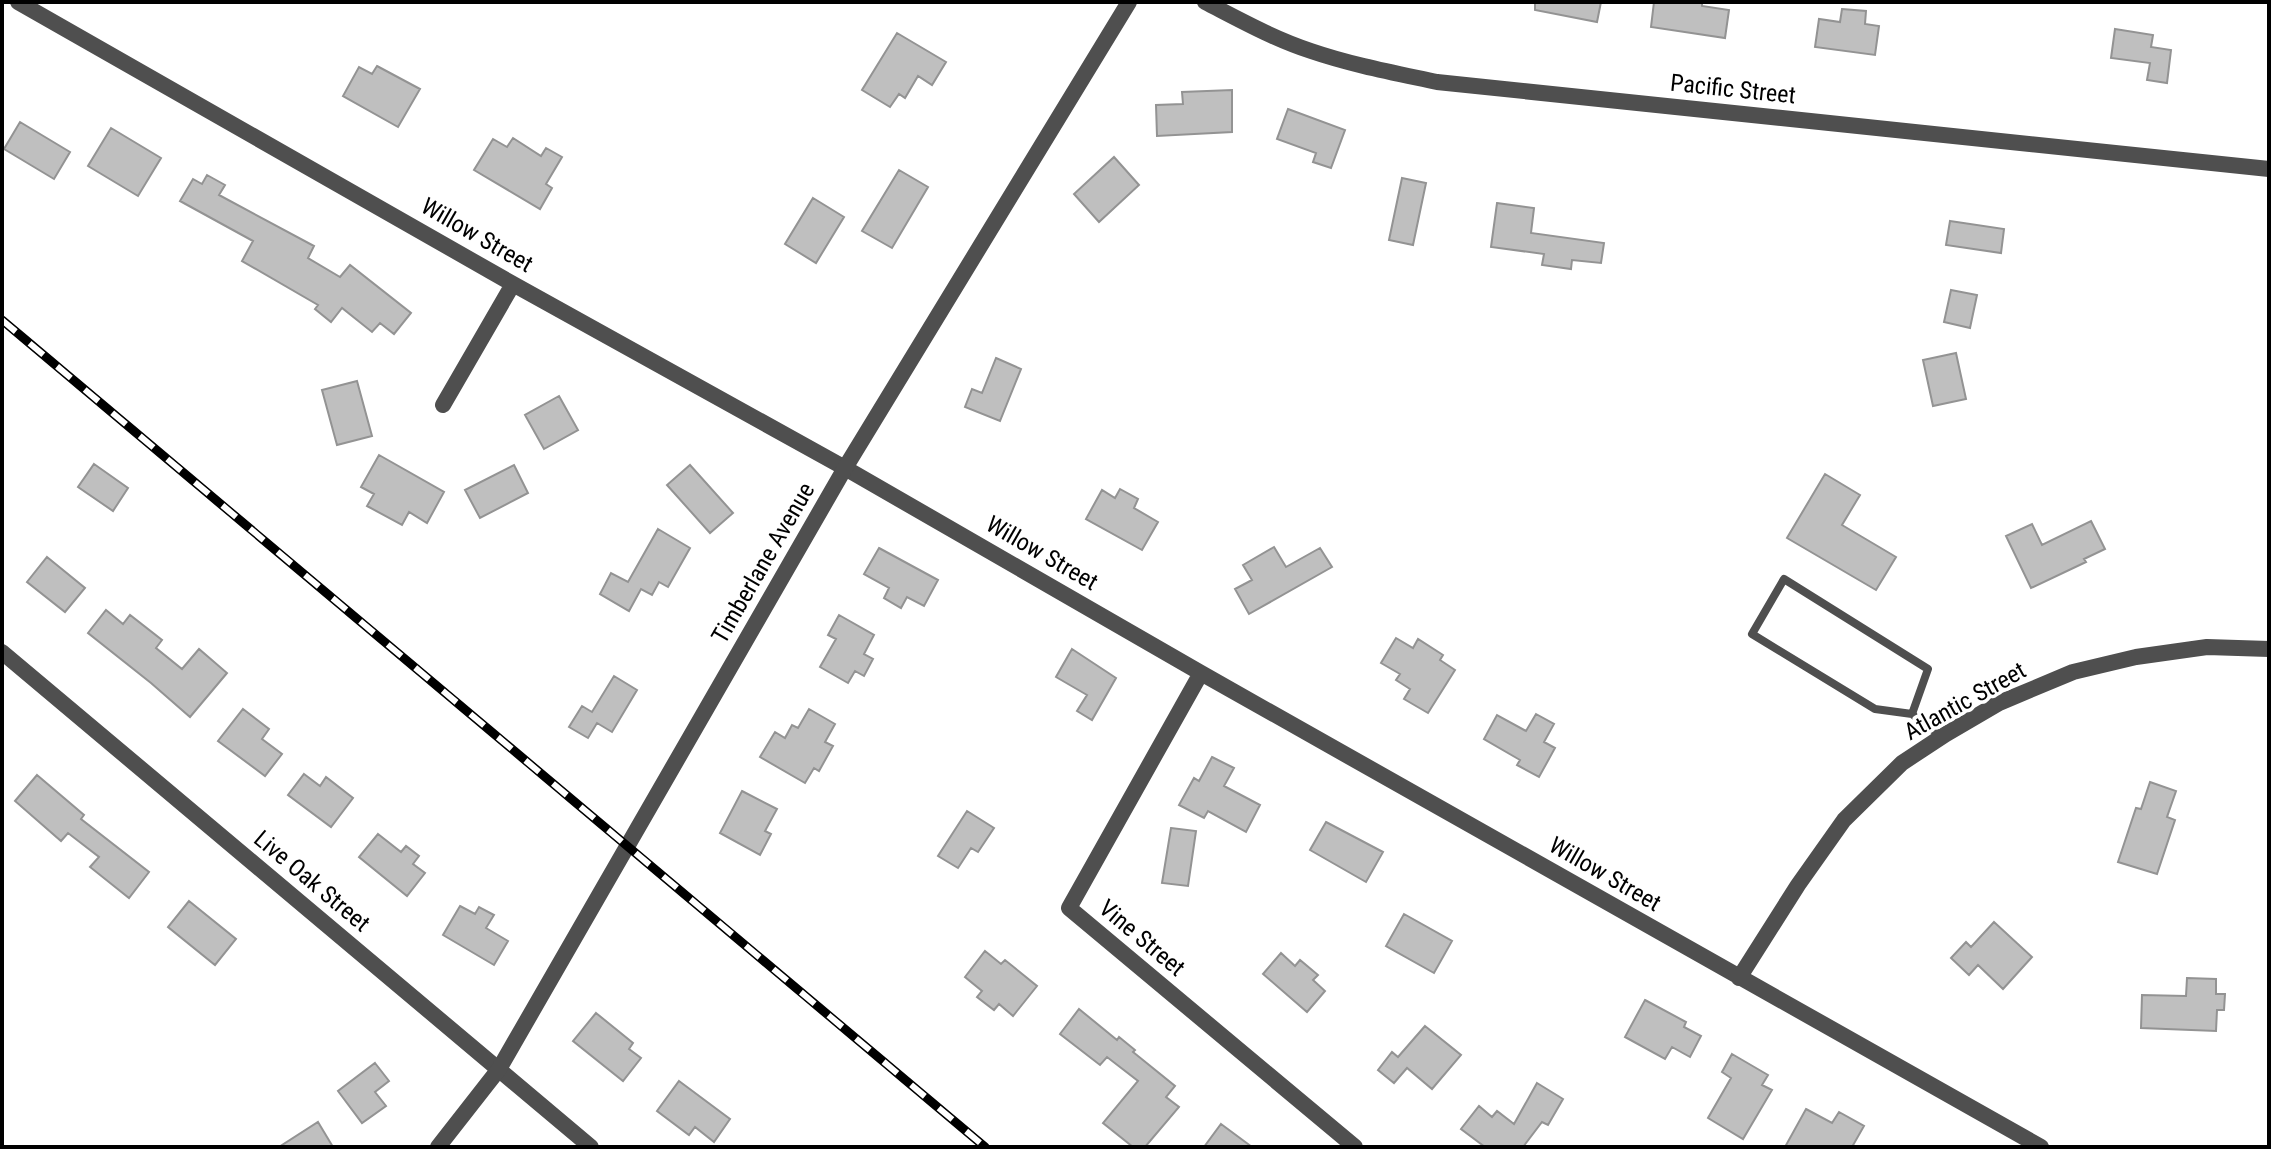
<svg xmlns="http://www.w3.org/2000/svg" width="2271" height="1149" viewBox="0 0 2271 1149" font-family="'Roboto Condensed',sans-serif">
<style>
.building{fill:#bfbfbf;stroke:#939393;stroke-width:2}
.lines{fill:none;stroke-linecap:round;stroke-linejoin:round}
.service{stroke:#4f4f4f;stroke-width:8}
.minor{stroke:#4f4f4f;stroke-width:16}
.tertiary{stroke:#4f4f4f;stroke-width:16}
.rail-casing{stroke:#000;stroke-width:9}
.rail{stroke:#fff;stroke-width:6;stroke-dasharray:18;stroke-linecap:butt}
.labels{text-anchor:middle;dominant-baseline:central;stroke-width:7;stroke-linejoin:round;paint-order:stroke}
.street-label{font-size:24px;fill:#000;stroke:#fff}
</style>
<rect width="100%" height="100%" fill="#fff"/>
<path class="building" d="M1535,2H1601L1597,22L1535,10Z
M1654,2H1702V6L1729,10L1725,38L1651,27Z
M1842,9L1866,11L1865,24L1879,26L1875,55L1815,47L1819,19L1840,22Z
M2115,29L2153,35L2151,47L2171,50L2167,83L2147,80L2150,63L2111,58Z
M897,33L946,62L932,85L918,76L905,98L899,94L890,107L862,90Z
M377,66L420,89L398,127L343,96L359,67L372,74Z
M1232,90V132L1157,136L1156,105L1183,104L1182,92Z
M1288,109L1345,130L1331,168L1313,162L1316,153L1277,139Z
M20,122L70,152L54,179L4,149Z
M111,128L161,158L138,196L88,166Z
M513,138L541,156L546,148L562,157L546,184L552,188L540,209L474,170L493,139L507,147Z
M1114,157L1139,185L1099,222L1074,194Z
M899,170L928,187L892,248L862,231Z
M207,175L225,185L219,195L314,246L308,258L340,277L350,265L411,313L394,334L380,323L372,332L342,308L331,322L315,309L318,305L242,261L253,241L180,201L193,179L202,184Z
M1402,178L1426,183L1413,245L1389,240Z
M813,198L844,217L816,263L785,244Z
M1497,203L1534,208L1531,233L1604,243L1601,263L1572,260L1571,269L1542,265L1544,254L1491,247Z
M1950,221L2004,229L2001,253L1946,245Z
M1951,290L1977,295L1970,328L1944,322Z
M1956,353L1966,399L1933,406L1923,360Z
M996,358L1021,369L1000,421L965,407L972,389L982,393Z
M357,381L372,436L337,445L322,390Z
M559,396L578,430L544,449L525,415Z
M379,455L444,492L427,523L409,512L402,525L367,506L374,494L361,487Z
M94,464L128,488L113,511L78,487Z
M514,465L528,493L480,518L465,490Z
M690,465L733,513L710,533L667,485Z
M1825,474L1860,495L1842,525L1896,557L1876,590L1787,538Z
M1120,489L1138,499L1134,508L1158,522L1142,550L1086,519L1102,490L1115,498Z
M2091,521L2105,549L2084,559L2086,562L2031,588L2006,536L2032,524L2042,545Z
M658,529L690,548L668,587L659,582L652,595L641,589L629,611L600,594L611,573L628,582Z
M1274,547L1286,567L1320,548L1332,567L1249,614L1235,589L1252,580L1243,565Z
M879,548L938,580L924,606L907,597L901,608L884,598L889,588L864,574Z
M47,557L85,588L65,612L27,582Z
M106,610L123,624L130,615L162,640L156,648L182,669L199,649L227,673L190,717L151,683L88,633Z
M839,615L874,635L864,654L873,659L864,676L855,671L848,683L820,667L836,639L828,635Z
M1396,638L1413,648L1418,639L1443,655L1440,660L1455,670L1428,713L1404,699L1410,689L1396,680L1400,674L1381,663Z
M1072,649L1116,678L1092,720L1077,711L1087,695L1056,677Z
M614,676L637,690L612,732L597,723L588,738L569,727L582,706L592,712Z
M243,709L269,729L262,739L282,754L265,776L218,741Z
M809,709L835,724L825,742L833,746L819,771L814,768L805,783L760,757L775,732L785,738L792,725L798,728Z
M1536,714L1554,724L1544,742L1555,748L1539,777L1517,765L1520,760L1484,739L1497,715L1526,731Z
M1212,757L1234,768L1224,786L1260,805L1246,832L1208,811L1204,818L1179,805L1194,778L1199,781Z
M304,774L320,786L326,777L353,798L331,827L288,795Z
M37,775L84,815L81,819L149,872L129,898L90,867L99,857L68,833L61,841L15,801Z
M2150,782L2176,791L2167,817L2175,820L2157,874L2118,862L2136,808L2141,809Z
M742,791L777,809L765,831L771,834L760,855L720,833Z
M967,811L994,828L978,852L971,848L958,868L938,856Z
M1326,822L1383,852L1366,882L1310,850Z
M1171,828L1196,831L1188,886L1162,883Z
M378,834L401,852L406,846L419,856L413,864L425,873L407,896L359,857Z
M189,901L236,939L215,965L168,927Z
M460,906L475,914L479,907L494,915L486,928L508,941L494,965L443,935Z
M1404,914L1452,941L1434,973L1386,946Z
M1994,922L2032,957L2003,989L1978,965L1969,975L1951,958L1966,942L1971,947Z
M985,951L1001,964L1005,960L1037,986L1013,1016L999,1004L994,1010L977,997L982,991L965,977Z
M1281,953L1295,966L1300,960L1318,975L1313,980L1325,991L1307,1012L1263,974Z
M2187,978L2216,979V994H2225L2224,1010H2217L2216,1031L2141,1028L2142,995L2186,996Z
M1645,1000L1686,1022L1684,1027L1701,1036L1690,1057L1672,1047L1665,1059L1625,1037Z
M1079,1009L1117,1040L1119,1037L1135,1050L1133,1052L1175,1086L1166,1097L1179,1107L1145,1147H1133L1103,1123L1138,1081L1107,1057L1100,1065L1060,1034Z
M596,1013L633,1043L629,1049L641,1058L623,1081L573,1041Z
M1425,1026L1461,1055L1432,1089L1407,1068L1394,1083L1378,1070L1392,1052L1398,1057Z
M1732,1054L1768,1075L1762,1085L1772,1090L1743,1139L1708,1118L1731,1078L1722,1072Z
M375,1063L389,1081L375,1092L386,1106L362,1123L338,1091Z
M679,1081L730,1119L714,1142L695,1127L689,1135L657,1111Z
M1537,1083L1563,1099L1548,1125L1542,1122L1523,1147H1485L1461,1129L1479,1106L1492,1117L1497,1111L1514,1124Z
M1806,1109L1832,1123L1839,1112L1864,1126L1852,1147H1785Z
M318,1122L333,1147H279Z
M1221,1124L1252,1147H1204Z"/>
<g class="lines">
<path class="service" d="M1912,714L1928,669L1784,579L1752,634L1875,709L1912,714L1941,736"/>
<path class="minor" d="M18,2L513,284L845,468L1201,673L2041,1147
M1205,2C1240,20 1274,39 1311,51C1352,65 1395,73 1437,82L2269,169
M443,405L513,284
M2,652L591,1147
M1201,673L1069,908L1355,1147
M1739,978L1798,885L1844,820L1902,763L1946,734L1999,703L2073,672L2136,657L2207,647L2269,649"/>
<path class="tertiary" d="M438,1147L499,1069L845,468L1129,2"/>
<defs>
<path id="rail" d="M2,320L985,1147"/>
</defs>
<use href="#rail" class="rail-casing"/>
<use href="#rail" class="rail"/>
</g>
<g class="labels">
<g class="street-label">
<text transform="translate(1733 89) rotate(6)">Pacific Street</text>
<text transform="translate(477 235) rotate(30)">Willow Street</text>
<text transform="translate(1042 553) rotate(30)">Willow Street</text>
<text transform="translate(763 563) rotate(-60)">Timberlane Avenue</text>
<text transform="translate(1965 701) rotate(-29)">Atlantic Street</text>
<text transform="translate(1605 874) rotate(30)">Willow Street</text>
<text transform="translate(312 881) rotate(40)">Live Oak Street</text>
<text transform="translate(1142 938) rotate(40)">Vine Street</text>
</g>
</g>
<rect width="2271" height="1149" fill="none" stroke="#000000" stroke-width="8"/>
</svg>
